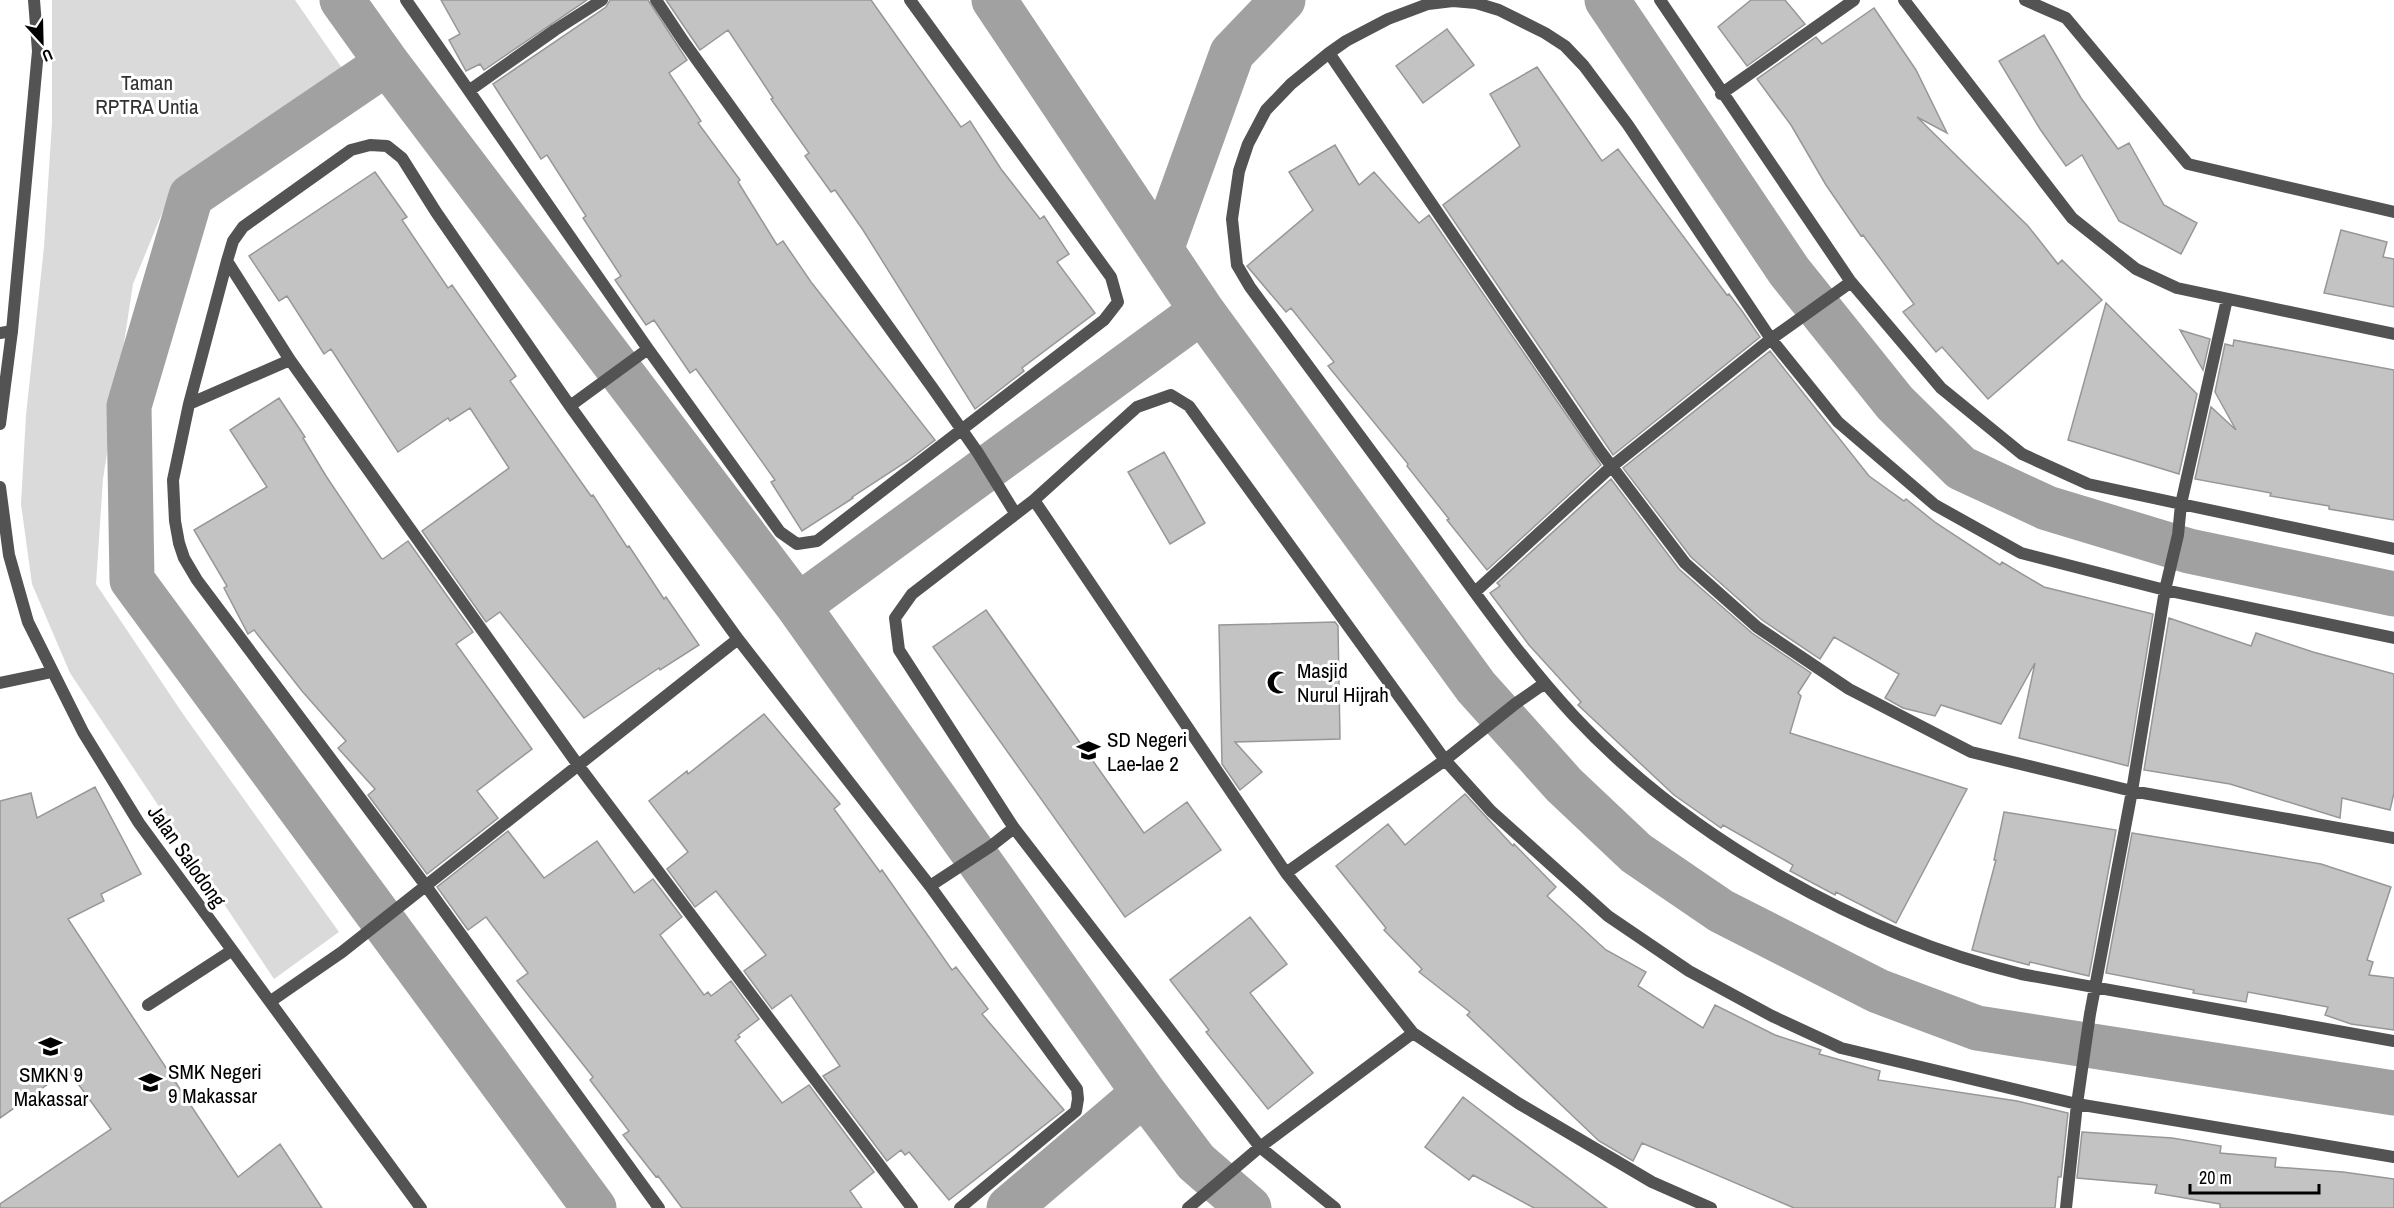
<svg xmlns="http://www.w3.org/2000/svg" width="2394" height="1208" viewBox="0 0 2394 1208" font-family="'Archivo Narrow',sans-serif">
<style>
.green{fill:#dadada}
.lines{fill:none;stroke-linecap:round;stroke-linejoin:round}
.canal{stroke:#a1a1a1;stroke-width:45}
.building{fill:#c3c3c3;stroke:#979797;stroke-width:1.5}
.service{stroke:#535353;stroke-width:12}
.minor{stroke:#535353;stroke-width:12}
.tertiary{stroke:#535353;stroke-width:12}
.labels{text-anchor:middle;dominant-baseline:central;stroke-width:6;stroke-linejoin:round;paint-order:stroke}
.park-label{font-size:21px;fill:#313131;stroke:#fff}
.poi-label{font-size:21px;fill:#000;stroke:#fff;text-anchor:start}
.street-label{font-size:21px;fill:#000;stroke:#fff}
</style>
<rect width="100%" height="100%" fill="#fff"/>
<path class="green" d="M52,0H295L344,71L172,189L133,284L103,479L96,584L183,714L339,932L274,979L70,673L32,584L21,504L26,415L44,247L52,122Z"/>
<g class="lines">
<path class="canal" d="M342,0L387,63L798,606L1144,1093L1196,1162L1249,1208
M994,0L1202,311L1476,687L1564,785L1636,853L1721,911L1878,991L1977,1028L2394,1093
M1607,0L1789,271L1895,403L1961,468L2047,508L2189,551L2394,594
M387,63L191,196L129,406L132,580L594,1208
M1161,250L1232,53L1283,0
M798,606L1202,311
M1009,1208L1144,1093"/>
</g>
<path class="building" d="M441,0H587L484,70L480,64L466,71L449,40L460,34Z
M610,0H648L687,60L669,73L701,121L698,123L740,180L738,182L777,245L783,241L811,282L935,440L909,460L852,497L853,498L802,531L771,482L775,480L696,369L690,373L654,320L646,325L615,280L621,276L583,218L586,216L547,155L541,159L493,84L606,7Z
M666,0H871L961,127L970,121L1001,169L1040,219L1044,216L1069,254L1057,262L1095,313L1022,368L1024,371L975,409L863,230L835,190L831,192L805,156L809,153L771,99L773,98L728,30L700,50Z
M1751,0H1785L1805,24L1747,66L1718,27Z
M1874,8L1916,70L1947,133L1917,117L2028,226L2058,264L2062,260L2102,300L1988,399L1942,347L1936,352L1903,312L1914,304L1863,235L1861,236L1826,185L1791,125L1757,79L1816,37L1822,44Z
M1447,29L1474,65L1423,103L1396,66Z
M2044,35L2081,98L2118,149L2129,143L2164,205L2197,223L2181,254L2119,221L2082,155L2066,166L2040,129L1999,61Z
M1537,67L1602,161L1618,149L1727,295L1729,294L1742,311L1760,337L1613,455L1443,205L1520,146L1490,94Z
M1335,145L1359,185L1374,172L1419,223L1429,215L1601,465L1487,570L1447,520L1449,519L1407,466L1408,464L1328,366L1334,362L1291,308L1286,312L1247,266L1313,210L1289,172Z
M375,172L407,217L402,220L448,288L452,285L516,376L510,381L591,496L593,495L627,547L629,546L664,599L666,597L699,645L660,670L659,668L584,718L500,612L486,622L422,531L509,468L470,408L450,421L448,418L398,452L331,349L324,354L287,296L279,301L249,256Z
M2341,230L2387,242L2383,257L2394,259V307L2324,293Z
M2106,303L2197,394L2179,474L2068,440Z
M2180,330L2210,339L2203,370Z
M2234,340L2394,370V520L2329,509V506L2270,496L2271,493L2195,479L2211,407L2236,430L2215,392L2225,344L2233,346Z
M1770,351L1869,476L1904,501L1906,499L1936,523L2000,565L2002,562L2044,587L2153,614L2128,766L2019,738L2035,663L2001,724L1941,705L1935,716L1903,708L1885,698L1899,674L1834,637L1820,659L1762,620L1691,557L1623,468Z
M279,398L305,437L303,438L326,476L381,558L383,559L408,541L473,632L456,644L532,749L477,791L498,818L427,874L368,795L375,789L338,748L346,741L302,691L254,630L248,634L224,588L227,586L194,530L267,487L230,430Z
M1164,452L1205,523L1170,544L1128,472Z
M1611,479L1679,569L1752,633L1811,673L1798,693L1801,696L1790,733L1967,789L1896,923L1836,892L1835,895L1790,871L1793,865L1723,825L1721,828L1674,795L1578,705L1581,702L1529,645L1490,593L1500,586L1497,583Z
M986,610L1144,833L1187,802L1221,850L1125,917L933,647Z
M2169,618L2251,646L2256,633L2313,652L2394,674V793L2390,810L2342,798L2340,818L2230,784L2144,770Z
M1335,622L1338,626L1340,739L1235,742L1262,772L1240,790L1222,764L1219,625Z
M764,714L840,804L834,809L880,872L882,870L952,970L956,967L988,1009L982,1014L1064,1110L949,1200L909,1152L905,1155L901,1150L887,1161L823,1076L840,1066L791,995L772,1009L744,971L766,955L716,891L695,907L667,869L688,852L649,801L687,771L688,774Z
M95,787L141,874L101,894L104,901L68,919L238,1177L280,1144L322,1208H0V1204L111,1129L68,1070L0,1118V801L31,793L37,818Z
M1465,794L1513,846L1514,844L1556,887L1547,896L1606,950L1646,972L1638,986L1703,1028L1715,1005L1775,1035L1821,1050L1819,1054L1880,1071L1878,1080L2017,1101L2068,1113L2061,1177H2058L2055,1208H1794L1642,1143L1633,1161L1599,1141L1467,1015L1470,1012L1419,972L1422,969L1384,930L1386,928L1336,866L1388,824L1405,845Z
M2004,812L2116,830L2089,976L2030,962L2029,965L1972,950L1996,860H1994Z
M508,831L544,878L597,841L634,893L653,879L682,917L660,935L704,995L708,992L711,996L731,981L759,1019L738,1035L740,1037L735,1041L782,1103L809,1085L874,1172L850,1191L862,1208H682L658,1176L656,1177L623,1135L629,1131L590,1080L593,1077L517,981L528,973L486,917L468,930L437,887Z
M2132,833L2321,864L2391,887L2367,960L2373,962L2369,975L2394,978V1030L2351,1024L2325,1015L2328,1007L2248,992L2246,1002L2193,993L2194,990L2106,973Z
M1250,917L1287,964L1250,993L1313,1073L1268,1109L1206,1032L1209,1030L1170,980Z
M1463,1097L1607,1208H1534L1473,1175L1469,1180L1425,1147Z
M2082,1132L2172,1138L2221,1146L2220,1153L2276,1158L2275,1167L2343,1172L2394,1179V1208H2220V1204L2155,1193L2157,1185L2077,1178Z"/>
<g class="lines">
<path class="service" d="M2025,0L2066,18L2188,164L2394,212
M148,1005L231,951"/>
<path class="minor" d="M406,0L648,349L780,532L797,544L817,541L1104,320L1118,302L1111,277L910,0
M656,0L684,42L934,390L978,453L1015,513
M1660,0L1851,282L1941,388L2022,454L2088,484L2181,504L2178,535L2165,590L2132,791L2090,1014L2077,1104L2066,1208
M1904,0L2072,218L2136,269L2177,288L2394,334
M1329,53L1600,451L1685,563L1757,627L1849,689L1971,752L2132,791L2394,838
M470,90L555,30L602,0
M1721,94L1854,0
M227,261L290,360L578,765L912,1208
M2227,299L2181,504L2394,549
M0,333L12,331
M189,404L290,360
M570,406L648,349
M1034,500L1286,873L1413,1033L1518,1103L1652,1182L1711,1208
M1475,592L1611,467L1771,339L1851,282
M2394,638L2165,590L2021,553L1935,505L1838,422L1771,339L1628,125L1584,66L1565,46L1545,33L1499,10L1476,3L1453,1L1428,4L1388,19L1346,41L1329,53L1291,84L1266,110L1248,144L1239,171L1232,219L1237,265L1250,287C1310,368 1370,449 1430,531C1476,594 1521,659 1574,716C1687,837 1860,935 2021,974L2394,1041
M0,683L52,672
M1286,873L1445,760L1515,704L1545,683
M930,886L991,846L1014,828
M271,1001L342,952L738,639L930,886L1077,1089L1078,1099L1076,1111L960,1208
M659,1208L426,886L197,580L184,558L179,543L175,521L173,480L189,404L227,261L233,241L243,227L351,150L370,145L387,146L402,158L436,212L570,406L738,639
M1188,1208L1260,1147L1413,1033
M1335,1208L1260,1147L1014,828L899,650L895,618L912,594L1034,500L1137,407L1171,395L1189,406L1445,760L1491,811L1608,916L1689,971L1772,1016L1841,1048L2077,1104L2394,1157"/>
<path class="tertiary" d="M0,424L12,331L38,51L34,0
M0,487L9,555L28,622L83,732L139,823L421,1208"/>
</g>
<defs>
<symbol id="mosque-bare" viewBox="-9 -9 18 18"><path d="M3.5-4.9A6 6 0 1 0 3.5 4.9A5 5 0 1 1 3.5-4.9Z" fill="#000" stroke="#fff" stroke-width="2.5" paint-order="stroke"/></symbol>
<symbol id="school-bare" viewBox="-9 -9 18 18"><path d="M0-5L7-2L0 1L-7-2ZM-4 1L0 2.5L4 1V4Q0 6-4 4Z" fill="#000" stroke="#fff" stroke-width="2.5" paint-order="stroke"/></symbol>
</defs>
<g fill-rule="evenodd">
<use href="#mosque-bare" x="1262" y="666" width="33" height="33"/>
<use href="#school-bare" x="1072" y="734" width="33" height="33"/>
<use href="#school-bare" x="34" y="1030" width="33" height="33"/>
<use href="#school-bare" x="134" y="1066" width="33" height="33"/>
</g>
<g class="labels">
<g class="park-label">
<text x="147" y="82">Taman<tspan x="147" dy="24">RPTRA Untia</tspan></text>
</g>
<g class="poi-label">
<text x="1297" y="670">Masjid<tspan x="1297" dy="24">Nurul Hijrah</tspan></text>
<text x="1107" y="739">SD Negeri<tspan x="1107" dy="24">Lae-lae 2</tspan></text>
<text x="168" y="1071">SMK Negeri<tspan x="168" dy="24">9 Makassar</tspan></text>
<text x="51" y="1074" text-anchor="middle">SMKN 9<tspan x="51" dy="24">Makassar</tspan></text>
</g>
<g class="street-label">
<text transform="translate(187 856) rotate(55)">Jalan Salodong</text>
</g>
</g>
<g transform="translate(42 42) rotate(158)" stroke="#ffffff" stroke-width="4.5" paint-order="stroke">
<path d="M0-4.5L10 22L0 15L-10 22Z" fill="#000000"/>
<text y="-9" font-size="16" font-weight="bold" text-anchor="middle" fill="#000000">U</text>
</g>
<path d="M2190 1184v9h129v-9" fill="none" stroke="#000000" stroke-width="3"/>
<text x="2199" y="1184" font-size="18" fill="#000000" stroke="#ffffff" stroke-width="4.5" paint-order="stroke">20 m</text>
</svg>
